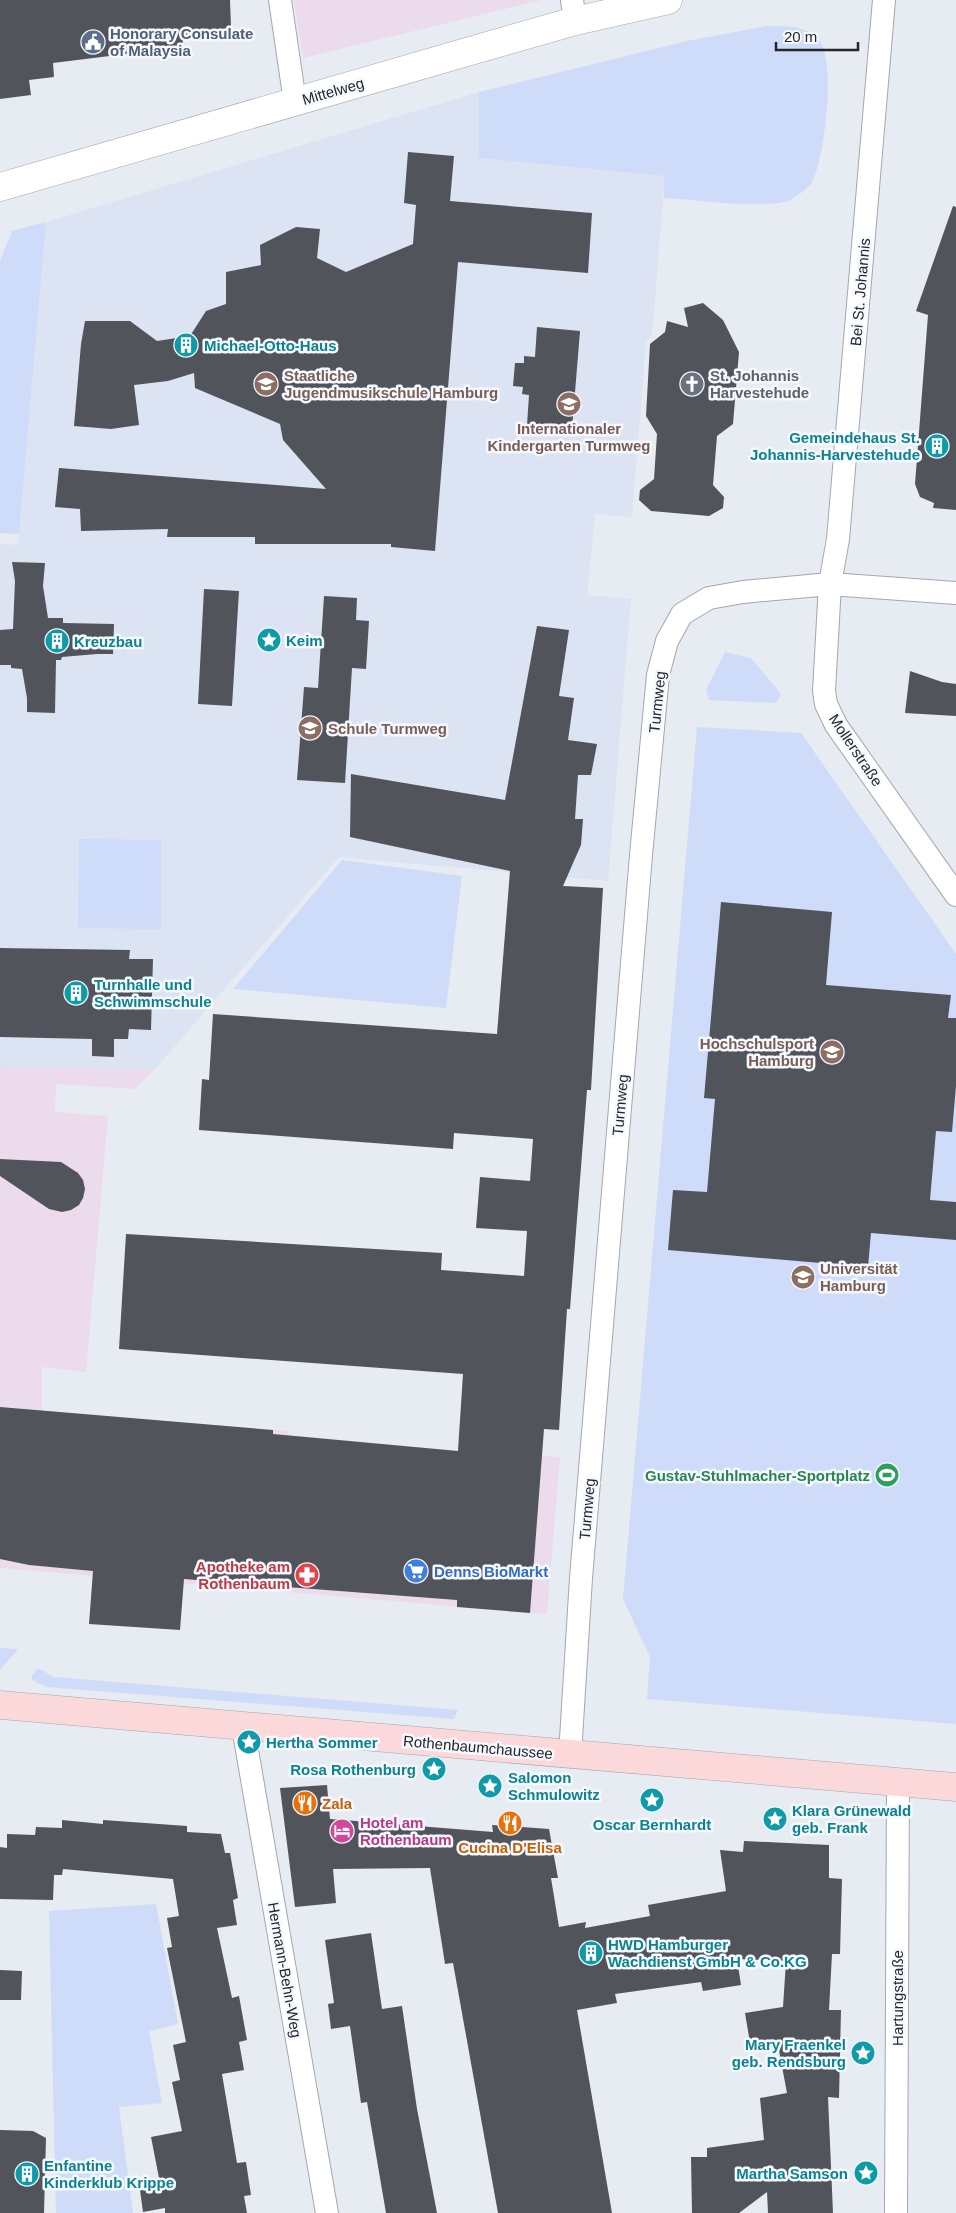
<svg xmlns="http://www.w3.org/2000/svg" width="956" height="2213" viewBox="0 0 956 2213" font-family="Arial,sans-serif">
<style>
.commercial{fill:#ebdbed}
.built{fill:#dce3f2}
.green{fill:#cedcfa}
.building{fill:#51545b}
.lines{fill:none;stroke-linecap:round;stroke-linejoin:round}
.minor-casing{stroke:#a4a7ae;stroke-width:24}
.tertiary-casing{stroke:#a4a7ae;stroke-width:29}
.secondary-casing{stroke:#a4a7ae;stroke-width:29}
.minor{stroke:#fff;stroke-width:22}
.tertiary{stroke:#fff;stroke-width:28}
.secondary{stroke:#fbd9db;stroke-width:28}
.labels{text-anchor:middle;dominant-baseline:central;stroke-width:5;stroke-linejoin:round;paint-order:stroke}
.service-label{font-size:15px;font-weight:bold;fill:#4e5e75;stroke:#f5f8fe;text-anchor:start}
.street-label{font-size:15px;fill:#252629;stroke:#f5f8fe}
.culture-label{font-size:15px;font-weight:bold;fill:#0d838f;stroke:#f5f8fe;text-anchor:start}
.education-label{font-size:15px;font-weight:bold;fill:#785e54;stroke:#f5f8fe;text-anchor:start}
.worship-label{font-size:15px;font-weight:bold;fill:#5b616d;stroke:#f5f8fe;text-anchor:start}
.leisure-label{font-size:15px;font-weight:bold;fill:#27864d;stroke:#f5f8fe;text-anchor:end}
.health-label{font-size:15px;font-weight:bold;fill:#be3a42;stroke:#f5f8fe;text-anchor:end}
.shop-label{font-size:15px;font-weight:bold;fill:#366cbe;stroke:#f5f8fe;text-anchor:start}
.food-label{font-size:15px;font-weight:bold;fill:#c56008;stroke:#f5f8fe;text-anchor:start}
.hotel-label{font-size:15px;font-weight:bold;fill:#b23c85;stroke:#f5f8fe;text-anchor:start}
</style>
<rect width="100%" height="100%" fill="#e7ebf2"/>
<path class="commercial" d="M294,0H542L303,58Z
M0,1067L155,1069L134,1089L56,1084L55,1112L108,1116L86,1372L42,1367V1411L287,1431L289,1435L457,1451L459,1424L517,1427L515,1454L560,1457L547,1614L0,1568Z"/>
<path class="built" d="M479,92V158L665,176L652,336L646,342L632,517L595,514L587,595L631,599L608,881L339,857L155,1069L0,1067V544L18,545L46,222Z"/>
<path class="green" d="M766,26C784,26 810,25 821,43C835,67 825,157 812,182C809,188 798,195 792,199C770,211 692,199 664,198V176L479,158V92L687,41Z
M46,222L19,534L0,533V261L12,231Z
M725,652L751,658L781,694L776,703L709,700L706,690Z
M697,727L801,733L956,954V1724L647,1699L650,1657L623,1599Z
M79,839L161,840V929L78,928Z
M342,860L462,876L446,1008L233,989Z
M0,1648L18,1649L0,1670Z
M38,1668L54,1677L458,1710L454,1719L47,1687L32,1680V1676Z
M156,1904L178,2024L149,2031L162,2103L119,2107L133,2213H56L49,1911Z"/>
<path class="building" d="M0,0H230L231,27L207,35H184L182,47L53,63L54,77L29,80L31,95L0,99Z
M408,152L454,156L450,201L592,213L588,273L458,262L435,551L391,547V544H255V537H167L168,529L81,531L80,509L55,507L59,468L326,489L283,440L280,424L195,388L194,373L168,381L134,385L139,425L111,429L74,426L81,344L85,321H130L157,341L190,336L206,311L226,304V272L261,265L260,245L296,227L320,229L317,258L346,272L413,244L416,205L404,203Z
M953,206L956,207V510L933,508L934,503L920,497L915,484L928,315L916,311Z
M703,303L723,320L739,352L733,424L717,436L713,485L724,497L723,508L709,516L651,511L639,500L640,490L654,479L657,434L646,416L650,344L665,332L667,321L688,327L684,308Z
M537,327L580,331L572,429L527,425L529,395L522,394L523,387L513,386L515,363H524V356L535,357Z
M12,562L45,563L43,586L48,618H63V623L114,624L113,654H97L62,657L61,660H56L55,713L27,712V698L22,669L11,668V665H0V630L13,629L15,581Z
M204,589L239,591L232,706L198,704Z
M324,596L357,598L356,620L369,621L366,669L352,668L345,783L297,780L304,687L318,688Z
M537,626L569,630L559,696L574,698L568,740L597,744L591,775H578L575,819H583L581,845L563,886L603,888L591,1090H587L570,1309H567L559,1430L544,1429L530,1613L457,1607V1600L184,1579L180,1630L89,1624L93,1571L29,1565L0,1559V1407L273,1430V1434L458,1451L463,1374L119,1349L126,1234L442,1253L441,1270L524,1276L527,1231L476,1228L480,1177L530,1181L533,1139L454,1133L453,1149L199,1130L202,1079L209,1080L213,1014L497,1034L510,871L350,837L351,774L505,800Z
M910,671L942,682L956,684V716L905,713Z
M721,902L832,912L826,985L951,995L948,1018H956V1086L952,1132L936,1131L930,1200L956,1202V1240L871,1233L868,1267L668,1250L673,1190L707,1192L715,1099L704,1098Z
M0,948L130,950L129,959H153L151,1030L129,1029L128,1039H114V1057L92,1056V1039L0,1037Z
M0,1159L61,1162L78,1173L83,1180L85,1189L83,1198L79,1205L71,1210L62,1212L49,1209L0,1176Z
M327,1785L330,1819L493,1832L492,1825L549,1829L558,1878H551L559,1927L586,1922L585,1928L650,1916L648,1905L726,1891L720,1850L743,1852L744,1841L829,1845V1878L842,1879L840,1954H832L829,2010H841L839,2098L828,2097L833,2213H768L767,2192L739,2213H692L691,2157H707V2148L764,2140L760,2098L787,2093L778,2045L751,2049L745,2013L783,2007L786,1961L737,1959L741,1985L703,1991L701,1982L615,1994L617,2003L577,2010L612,2213H498L453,1963L445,1964L430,1868L333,1869L336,1903L295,1907L280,1788Z
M62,1820L103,1824V1820L187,1826V1832L221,1834L225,1853H230L238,1898L233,1900L237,1925L217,1928L232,1998L239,1996L247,2040L239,2042L244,2070L222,2074L237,2163L246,2162L251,2195L244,2196L247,2213H165V2208L143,2212L139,2183L156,2181L155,2178H159L151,2137L182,2131L172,2082L180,2080L173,2045L186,2042L167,1948L172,1947L167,1918L179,1916L173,1879L63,1869L62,1875H54L53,1900L0,1899V1847L7,1848V1834L35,1835L36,1827L62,1828Z
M371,1933L382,2009L402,2006L417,2109L437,2213H386L367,2102L361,2103L350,2026L331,2029L328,2004L334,2003L325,1940Z
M0,1970L22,1971L21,2000H0Z
M0,2130L33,2131L46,2138L44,2213H0Z"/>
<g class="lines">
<defs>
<path id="minor" d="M280,0L295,102
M572,0L575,21
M884,0L838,539L830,584L824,691L826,704L836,725L956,895
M243,1727L327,2213
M570,1755L581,1578L641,855L658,675L667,641L682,614L709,598L743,592L830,584L956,593
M896,2213L898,1782"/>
<path id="tertiary" d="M0,187L491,45L575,21L668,0"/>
<path id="secondary" d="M0,1705L956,1787"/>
</defs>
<use href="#minor" class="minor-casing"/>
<use href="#tertiary" class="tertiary-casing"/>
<use href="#secondary" class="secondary-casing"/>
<use href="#minor" class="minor"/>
<use href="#tertiary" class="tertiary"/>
<use href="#secondary" class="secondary"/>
</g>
<defs>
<symbol id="civic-disc" viewBox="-11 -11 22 22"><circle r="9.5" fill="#5c6f8a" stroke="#f5f8fe"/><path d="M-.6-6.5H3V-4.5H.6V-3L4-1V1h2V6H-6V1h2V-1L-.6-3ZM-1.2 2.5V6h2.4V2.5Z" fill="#fff"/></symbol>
<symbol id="building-disc" viewBox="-11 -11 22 22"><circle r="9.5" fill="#0f9aa8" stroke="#f5f8fe"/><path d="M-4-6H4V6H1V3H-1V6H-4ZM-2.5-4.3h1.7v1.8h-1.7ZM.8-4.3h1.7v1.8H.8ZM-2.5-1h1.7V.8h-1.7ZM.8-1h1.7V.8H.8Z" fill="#fff"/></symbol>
<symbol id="school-disc" viewBox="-11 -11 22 22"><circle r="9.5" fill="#8d6e63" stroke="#f5f8fe"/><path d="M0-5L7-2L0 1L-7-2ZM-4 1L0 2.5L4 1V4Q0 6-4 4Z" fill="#fff"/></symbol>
<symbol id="church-disc" viewBox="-11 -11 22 22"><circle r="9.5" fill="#6b7280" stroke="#f5f8fe"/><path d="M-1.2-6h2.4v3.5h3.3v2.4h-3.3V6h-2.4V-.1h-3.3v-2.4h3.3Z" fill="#fff"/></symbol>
<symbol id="sight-disc" viewBox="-11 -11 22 22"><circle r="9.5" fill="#0f9aa8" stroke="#f5f8fe"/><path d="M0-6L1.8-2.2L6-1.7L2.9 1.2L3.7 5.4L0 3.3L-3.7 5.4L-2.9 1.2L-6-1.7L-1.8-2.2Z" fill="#fff"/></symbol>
<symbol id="university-disc" viewBox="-11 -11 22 22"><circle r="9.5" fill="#8d6e63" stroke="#f5f8fe"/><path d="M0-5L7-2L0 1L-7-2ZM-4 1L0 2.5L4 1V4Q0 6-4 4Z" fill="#fff"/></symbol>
<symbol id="stadium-disc" viewBox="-11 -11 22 22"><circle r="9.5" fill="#2e9e5b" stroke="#f5f8fe"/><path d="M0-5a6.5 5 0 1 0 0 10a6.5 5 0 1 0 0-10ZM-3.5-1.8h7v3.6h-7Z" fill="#fff"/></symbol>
<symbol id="supermarket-disc" viewBox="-11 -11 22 22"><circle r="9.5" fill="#3f7fe0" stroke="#f5f8fe"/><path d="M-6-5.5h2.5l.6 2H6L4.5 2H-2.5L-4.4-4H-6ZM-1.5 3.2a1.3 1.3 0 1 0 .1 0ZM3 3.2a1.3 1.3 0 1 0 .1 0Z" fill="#fff"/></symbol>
<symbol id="pharmacy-disc" viewBox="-11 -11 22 22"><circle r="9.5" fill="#e0444e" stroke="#f5f8fe"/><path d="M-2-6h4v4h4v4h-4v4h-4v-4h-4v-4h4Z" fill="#fff"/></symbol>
<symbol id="restaurant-disc" viewBox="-11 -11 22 22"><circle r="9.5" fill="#e8710a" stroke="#f5f8fe"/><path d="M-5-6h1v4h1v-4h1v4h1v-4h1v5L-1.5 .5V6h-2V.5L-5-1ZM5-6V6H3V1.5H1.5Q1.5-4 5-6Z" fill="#fff"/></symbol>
<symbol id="hotel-disc" viewBox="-11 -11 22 22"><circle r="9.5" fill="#d1479c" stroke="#f5f8fe"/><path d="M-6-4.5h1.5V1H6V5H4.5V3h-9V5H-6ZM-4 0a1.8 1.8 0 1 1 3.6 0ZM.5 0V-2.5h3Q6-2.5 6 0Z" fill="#fff"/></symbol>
</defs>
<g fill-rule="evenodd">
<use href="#civic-disc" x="79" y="28" width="28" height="28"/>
<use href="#building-disc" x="172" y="331" width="28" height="28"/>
<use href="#school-disc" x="252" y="370" width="28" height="28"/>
<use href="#church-disc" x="678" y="370" width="28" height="28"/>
<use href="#school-disc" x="555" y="390" width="28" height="28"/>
<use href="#building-disc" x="923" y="432" width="28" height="28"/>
<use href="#sight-disc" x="255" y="626" width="28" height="28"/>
<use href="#building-disc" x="43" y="627" width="28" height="28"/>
<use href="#school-disc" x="296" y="714" width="28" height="28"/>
<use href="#building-disc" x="62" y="979" width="28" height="28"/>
<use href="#university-disc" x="818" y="1038" width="28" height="28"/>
<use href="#university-disc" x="789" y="1263" width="28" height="28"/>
<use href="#stadium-disc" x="873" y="1461" width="28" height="28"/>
<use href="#supermarket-disc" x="402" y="1557" width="28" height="28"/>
<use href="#pharmacy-disc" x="293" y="1561" width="28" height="28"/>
<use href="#sight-disc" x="235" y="1728" width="28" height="28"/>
<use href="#sight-disc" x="420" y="1755" width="28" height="28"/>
<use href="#sight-disc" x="476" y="1772" width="28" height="28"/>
<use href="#sight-disc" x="638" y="1786" width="28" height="28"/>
<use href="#restaurant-disc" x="291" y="1789" width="28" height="28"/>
<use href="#sight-disc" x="761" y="1805" width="28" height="28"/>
<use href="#restaurant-disc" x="496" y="1809" width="28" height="28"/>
<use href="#hotel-disc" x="328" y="1817" width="28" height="28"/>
<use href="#building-disc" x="577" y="1939" width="28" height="28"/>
<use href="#sight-disc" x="849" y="2039" width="28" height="28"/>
<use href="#sight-disc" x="852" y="2159" width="28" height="28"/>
<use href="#building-disc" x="13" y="2160" width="28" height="28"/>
</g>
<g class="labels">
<g class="service-label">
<text x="110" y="33">Honorary Consulate<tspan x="110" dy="17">of Malaysia</tspan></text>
</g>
<g class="street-label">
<text transform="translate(333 91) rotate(-16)">Mittelweg</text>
<text transform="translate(860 292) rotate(-85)">Bei St. Johannis</text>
<text transform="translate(657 702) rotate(-84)">Turmweg</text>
<text transform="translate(856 750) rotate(56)">Mollerstraße</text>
<text transform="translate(620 1105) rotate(-85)">Turmweg</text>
<text transform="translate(587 1509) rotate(-85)">Turmweg</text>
<text transform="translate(478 1747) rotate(5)">Rothenbaumchaussee</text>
<text transform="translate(285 1970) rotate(80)">Hermann-Behn-Weg</text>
<text transform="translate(897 1998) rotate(-90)">Hartungstraße</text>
</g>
<g class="culture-label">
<text x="204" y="345">Michael-Otto-Haus</text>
<text x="920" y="437" text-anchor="end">Gemeindehaus St.<tspan x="920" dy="17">Johannis-Harvestehude</tspan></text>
<text x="286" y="640">Keim</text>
<text x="74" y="641">Kreuzbau</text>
<text x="94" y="984">Turnhalle und<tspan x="94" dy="17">Schwimmschule</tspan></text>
<text x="266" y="1742">Hertha Sommer</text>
<text x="416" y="1769" text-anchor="end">Rosa Rothenburg</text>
<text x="508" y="1777">Salomon<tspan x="508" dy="17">Schmulowitz</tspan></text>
<text x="792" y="1810">Klara Grünewald<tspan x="792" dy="17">geb. Frank</tspan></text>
<text x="652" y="1824" text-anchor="middle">Oscar Bernhardt</text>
<text x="608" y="1944">HWD Hamburger<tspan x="608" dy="17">Wachdienst GmbH &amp; Co.KG</tspan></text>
<text x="846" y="2044" text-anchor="end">Mary Fraenkel<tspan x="846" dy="17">geb. Rendsburg</tspan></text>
<text x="44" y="2165">Enfantine<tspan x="44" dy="17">Kinderklub Krippe</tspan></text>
<text x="848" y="2173" text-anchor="end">Martha Samson</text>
</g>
<g class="education-label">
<text x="284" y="375">Staatliche<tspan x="284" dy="17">Jugendmusikschule Hamburg</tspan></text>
<text x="569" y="428" text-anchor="middle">Internationaler<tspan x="569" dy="17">Kindergarten Turmweg</tspan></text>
<text x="328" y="728">Schule Turmweg</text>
<text x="814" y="1043" text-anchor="end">Hochschulsport<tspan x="814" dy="17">Hamburg</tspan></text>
<text x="820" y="1268">Universität<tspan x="820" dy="17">Hamburg</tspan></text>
</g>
<g class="worship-label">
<text x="710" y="375">St. Johannis<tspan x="710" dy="17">Harvestehude</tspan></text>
</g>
<g class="leisure-label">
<text x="870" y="1475">Gustav-Stuhlmacher-Sportplatz</text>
</g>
<g class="health-label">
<text x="290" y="1566">Apotheke am<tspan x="290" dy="17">Rothenbaum</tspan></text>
</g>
<g class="shop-label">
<text x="434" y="1571">Denns BioMarkt</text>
</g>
<g class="food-label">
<text x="322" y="1803">Zala</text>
<text x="510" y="1847" text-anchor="middle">Cucina D'Elisa</text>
</g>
<g class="hotel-label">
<text x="360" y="1822">Hotel am<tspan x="360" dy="17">Rothenbaum</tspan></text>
</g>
</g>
<path d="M776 42v8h82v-8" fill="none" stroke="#252629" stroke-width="2.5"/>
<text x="784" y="42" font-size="15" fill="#252629" stroke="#f5f8fe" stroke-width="4" paint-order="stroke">20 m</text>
</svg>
